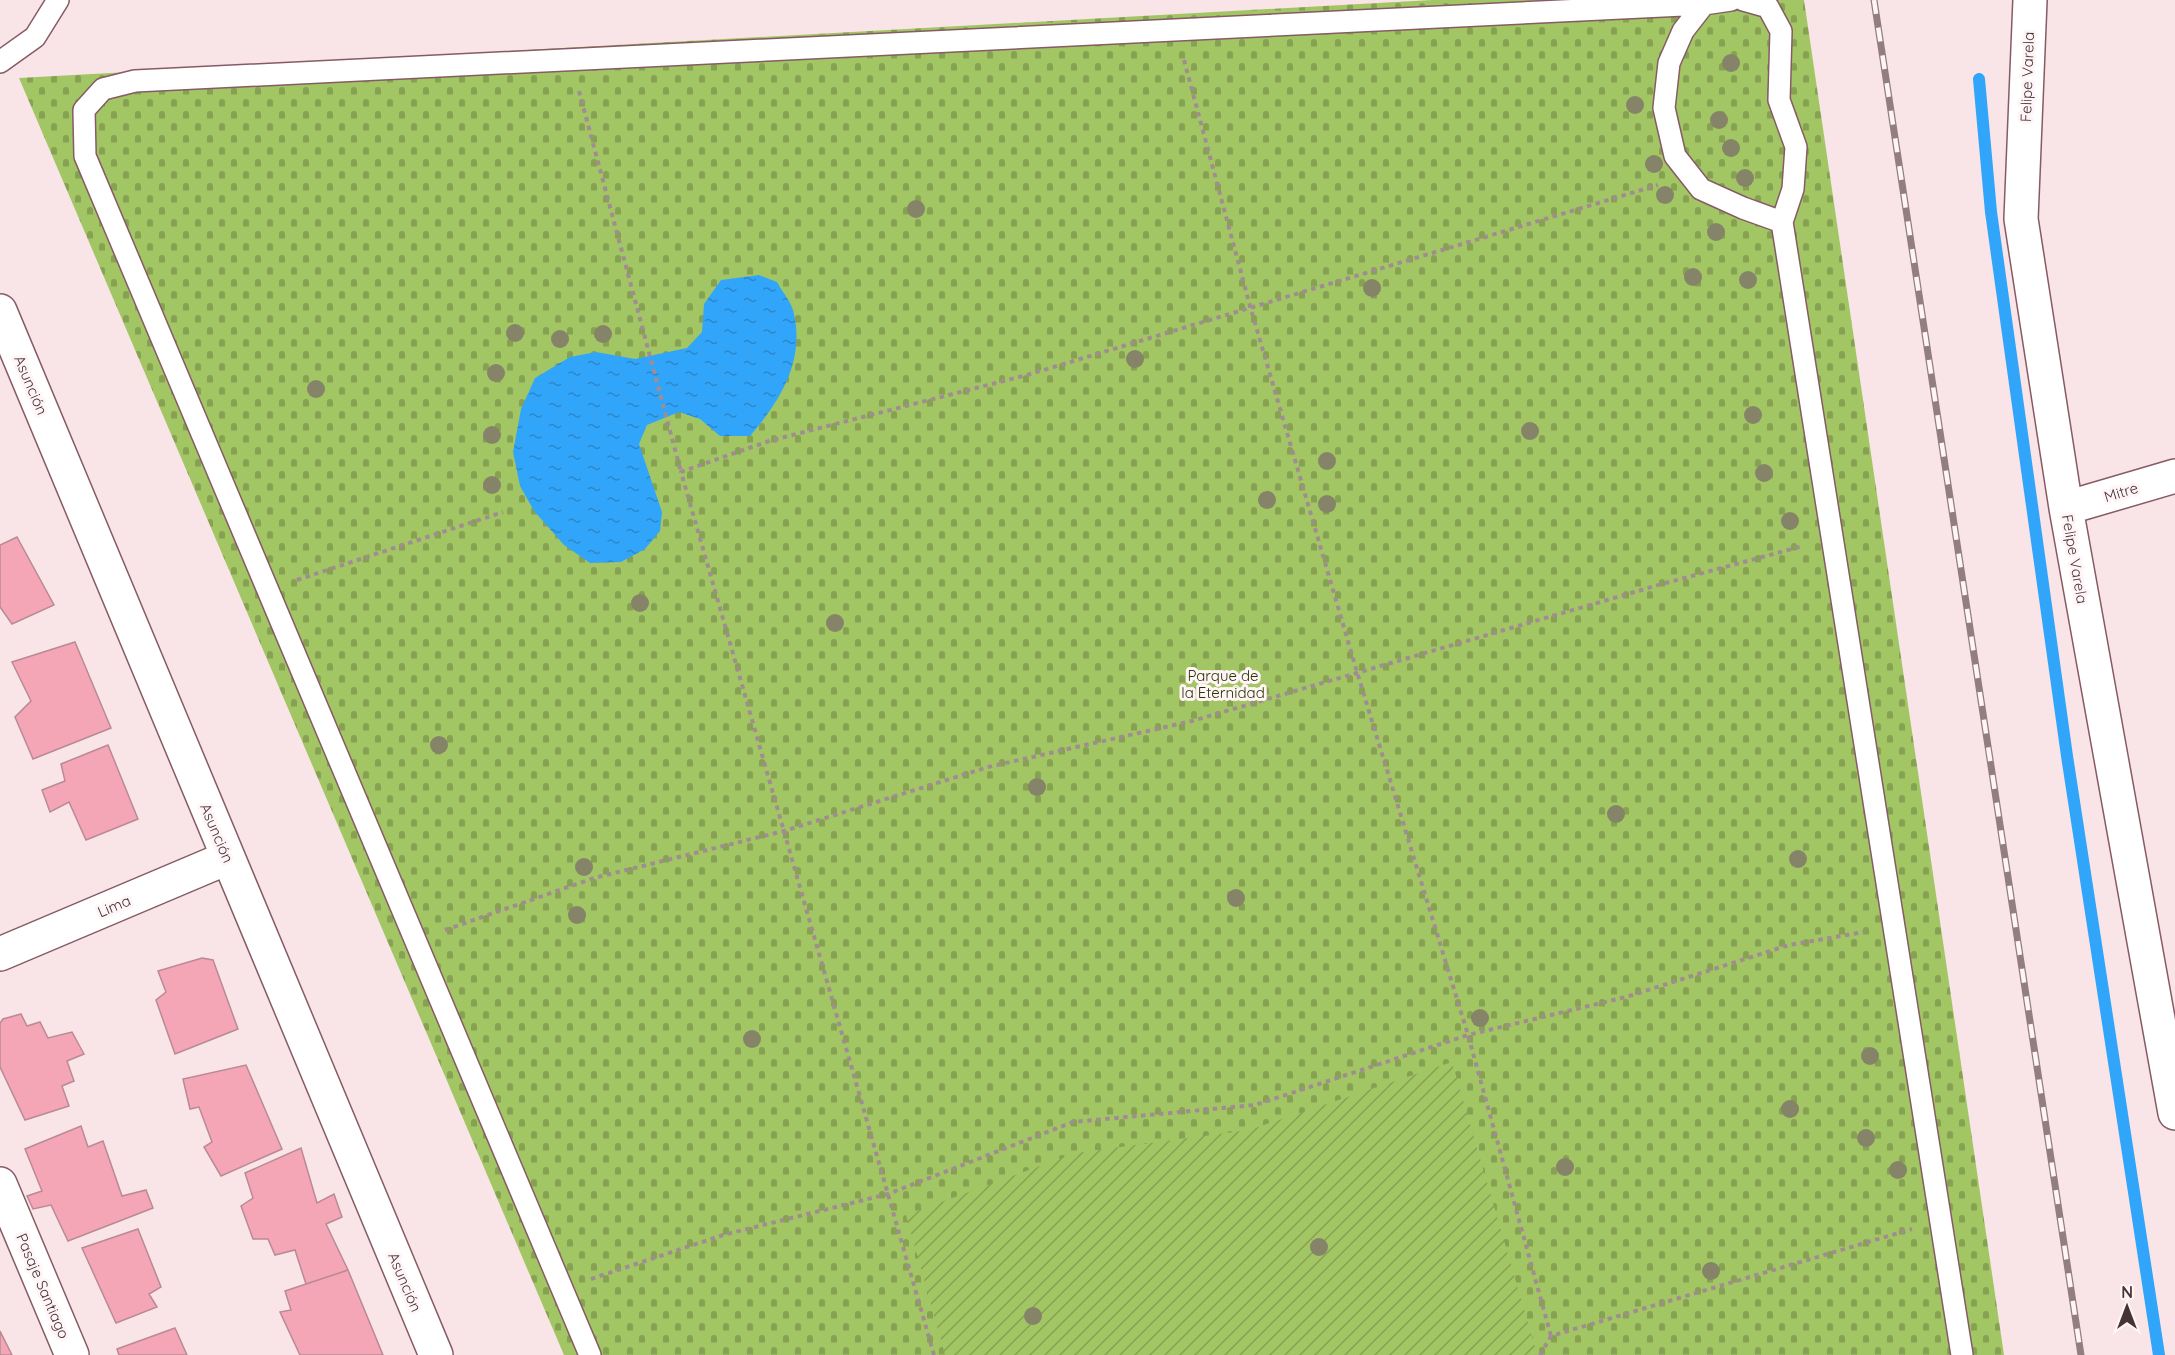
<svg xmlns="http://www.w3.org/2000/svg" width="2175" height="1355" viewBox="0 0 2175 1355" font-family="Quicksand,sans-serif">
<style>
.cemetery{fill:url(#cemetery-stones)}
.garden{fill:url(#garden-furrows)}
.water{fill:url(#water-ripples)}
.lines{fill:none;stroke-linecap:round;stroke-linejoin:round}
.stream{stroke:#31a5f9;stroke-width:12}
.building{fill:#f4a5b6;stroke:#b98a93;stroke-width:1.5}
.service-casing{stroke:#865b64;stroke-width:24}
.minor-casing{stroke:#865b64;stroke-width:36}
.path{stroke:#a18d91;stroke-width:4;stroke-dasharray:4.5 4.5;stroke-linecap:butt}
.service{stroke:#fff;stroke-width:21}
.minor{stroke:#fff;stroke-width:33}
.rail-casing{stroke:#927e82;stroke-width:7}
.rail{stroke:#fff4f6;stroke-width:4.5;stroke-dasharray:14;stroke-linecap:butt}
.tree{fill:#858469}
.labels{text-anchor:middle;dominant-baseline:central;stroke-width:6;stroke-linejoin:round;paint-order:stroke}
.street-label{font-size:15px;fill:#463337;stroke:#fff4f6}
.park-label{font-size:15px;fill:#263501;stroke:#fff4f6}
</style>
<defs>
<pattern id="cemetery-stones" width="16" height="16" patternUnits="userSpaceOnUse" patternTransform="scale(1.5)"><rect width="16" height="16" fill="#a3c664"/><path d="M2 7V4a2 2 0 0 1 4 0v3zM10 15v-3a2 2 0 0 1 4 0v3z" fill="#87a153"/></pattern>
<pattern id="garden-furrows" width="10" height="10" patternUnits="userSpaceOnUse" patternTransform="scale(1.5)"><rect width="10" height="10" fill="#a3c664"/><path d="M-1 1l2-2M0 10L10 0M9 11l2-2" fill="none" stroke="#87a153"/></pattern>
<pattern id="water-ripples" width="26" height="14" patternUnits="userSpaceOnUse" patternTransform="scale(1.5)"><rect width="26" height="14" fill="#31a5f9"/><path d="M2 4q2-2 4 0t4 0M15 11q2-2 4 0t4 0" fill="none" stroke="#2b87ca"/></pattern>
</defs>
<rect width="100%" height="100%" fill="#f9e4e8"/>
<path class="cemetery" d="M1432,0H1804L2004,1355H564L19,78Z"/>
<path class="garden" d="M1452,1062L1535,1347L1531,1355H945L906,1215L1075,1153L1249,1130Z"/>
<path class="water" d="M759,275L777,282C782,291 790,301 793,310C806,359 781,400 750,436H720L700,419L679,412L647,425L639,444L662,512L660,531L645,549L621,562L590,563L564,545L534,511L520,486L513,452L521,409L535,378L570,357L596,352L635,359L687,348L702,332L704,304L721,280Z"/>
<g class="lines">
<path class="stream" d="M1979,79L1991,212L2067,756L2159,1355"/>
</g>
<path class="building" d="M17,537L54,605L12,624L0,607V545Z
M75,642L111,728L33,759L15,717L31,701L12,662Z
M108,745L138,819L86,840L69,802L50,812L42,790L65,781L61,764Z
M202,958L213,960L238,1029L175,1054L156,1000L166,992L158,971Z
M21,1014L27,1026L40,1022L48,1038L72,1032L84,1054L67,1061L74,1081L62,1086L69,1106L25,1120L0,1067V1023L3,1019Z
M246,1065L282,1149L221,1176L204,1147L212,1142L199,1107L190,1109L183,1079Z
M81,1126L88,1147L103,1141L122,1196L146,1190L153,1208L68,1241L51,1205L33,1209L27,1196L42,1191L25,1149Z
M301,1148L317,1203L334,1194L342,1217L326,1224L348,1270L306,1284L295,1250L275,1255L268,1239H253L241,1206L253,1198L245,1173Z
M138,1229L161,1287L149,1294L157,1307L116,1323L82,1248Z
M348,1270L383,1355H300L280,1312L291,1310L285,1291Z
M175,1328L187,1355H119L117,1349Z
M0,1331L12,1355H0Z"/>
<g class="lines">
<defs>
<path id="service" d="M1743,0L1768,7L1781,31L1779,100L1796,147L1793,189L1782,222L1962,1355
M1704,4L1683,31L1669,63L1664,108L1675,156L1701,189L1743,208L1782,222
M0,62L35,37L58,0
M590,1355L85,156L84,110L103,89L135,81L1704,4L1731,0"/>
<path id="minor" d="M2030,0L2021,219L2066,508L2175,1113
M0,311L436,1355
M2066,508L2175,476
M0,954L227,858
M0,1184L72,1355"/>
</defs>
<use href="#service" class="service-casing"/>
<use href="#minor" class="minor-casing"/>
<path class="path" d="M1184,60L1250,306L1357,672L1468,1035L1551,1336
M579,91L681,472
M297,580L503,512
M445,930L594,878L784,831L988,767L1192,721L1662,584L1803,546
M591,1279L723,1235L888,1194L1073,1122L1255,1105L1468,1035L1626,997L1789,945L1864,932
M934,1355L681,472L769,441L1027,375L1658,185
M1540,1355L1551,1336L1912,1229"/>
<use href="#service" class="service"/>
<use href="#minor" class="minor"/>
<defs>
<path id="rail" d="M1874,0L2081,1355"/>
</defs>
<use href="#rail" class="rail-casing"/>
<use href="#rail" class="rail"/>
</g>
<g class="tree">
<circle cx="1731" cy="63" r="9"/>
<circle cx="1635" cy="105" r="9"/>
<circle cx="1719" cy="120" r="9"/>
<circle cx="1731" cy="148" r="9"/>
<circle cx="1654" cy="164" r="9"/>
<circle cx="1745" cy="178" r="9"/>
<circle cx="1665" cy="195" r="9"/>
<circle cx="916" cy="209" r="9"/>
<circle cx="1716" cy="232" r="9"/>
<circle cx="1693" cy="277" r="9"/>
<circle cx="1748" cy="280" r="9"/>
<circle cx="1372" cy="288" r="9"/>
<circle cx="515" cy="333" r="9"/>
<circle cx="603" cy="334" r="9"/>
<circle cx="560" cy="339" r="9"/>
<circle cx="1135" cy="359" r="9"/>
<circle cx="496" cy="373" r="9"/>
<circle cx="316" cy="389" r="9"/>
<circle cx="1753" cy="415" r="9"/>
<circle cx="1530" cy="431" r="9"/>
<circle cx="492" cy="435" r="9"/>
<circle cx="1327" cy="461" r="9"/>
<circle cx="1764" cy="473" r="9"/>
<circle cx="492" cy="485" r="9"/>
<circle cx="1267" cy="500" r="9"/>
<circle cx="1327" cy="504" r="9"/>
<circle cx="1790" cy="521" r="9"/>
<circle cx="640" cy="603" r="9"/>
<circle cx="835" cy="623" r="9"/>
<circle cx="439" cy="745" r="9"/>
<circle cx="1037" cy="787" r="9"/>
<circle cx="1616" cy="814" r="9"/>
<circle cx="1798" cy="859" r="9"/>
<circle cx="584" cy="867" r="9"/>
<circle cx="1236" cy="898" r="9"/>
<circle cx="577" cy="915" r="9"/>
<circle cx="1480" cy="1018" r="9"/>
<circle cx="752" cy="1039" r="9"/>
<circle cx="1870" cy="1056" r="9"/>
<circle cx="1790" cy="1109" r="9"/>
<circle cx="1866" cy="1138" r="9"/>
<circle cx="1565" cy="1167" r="9"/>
<circle cx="1898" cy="1170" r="9"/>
<circle cx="1319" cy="1247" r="9"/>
<circle cx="1711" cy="1271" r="9"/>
<circle cx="1033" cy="1316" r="9"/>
</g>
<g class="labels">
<g class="street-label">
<text transform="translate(2027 77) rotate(-88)">Felipe Varela</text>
<text transform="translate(31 385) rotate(67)">Asunción</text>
<text transform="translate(2121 492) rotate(-17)">Mitre</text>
<text transform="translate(2075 559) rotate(80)">Felipe Varela</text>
<text transform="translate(217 833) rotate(67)">Asunción</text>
<text transform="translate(114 906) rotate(-23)">Lima</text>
<text transform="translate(405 1282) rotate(67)">Asunción</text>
<text transform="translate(43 1286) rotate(67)">Pasaje Santiago</text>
</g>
<g class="park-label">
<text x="1223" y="675">Parque de<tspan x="1223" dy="17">la Eternidad</tspan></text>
</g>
</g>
<g transform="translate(2127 1307)" stroke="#fff4f6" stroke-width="4.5" paint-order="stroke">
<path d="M0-4.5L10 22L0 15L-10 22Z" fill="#463337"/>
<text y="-9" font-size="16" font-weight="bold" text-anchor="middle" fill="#463337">N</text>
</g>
</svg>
